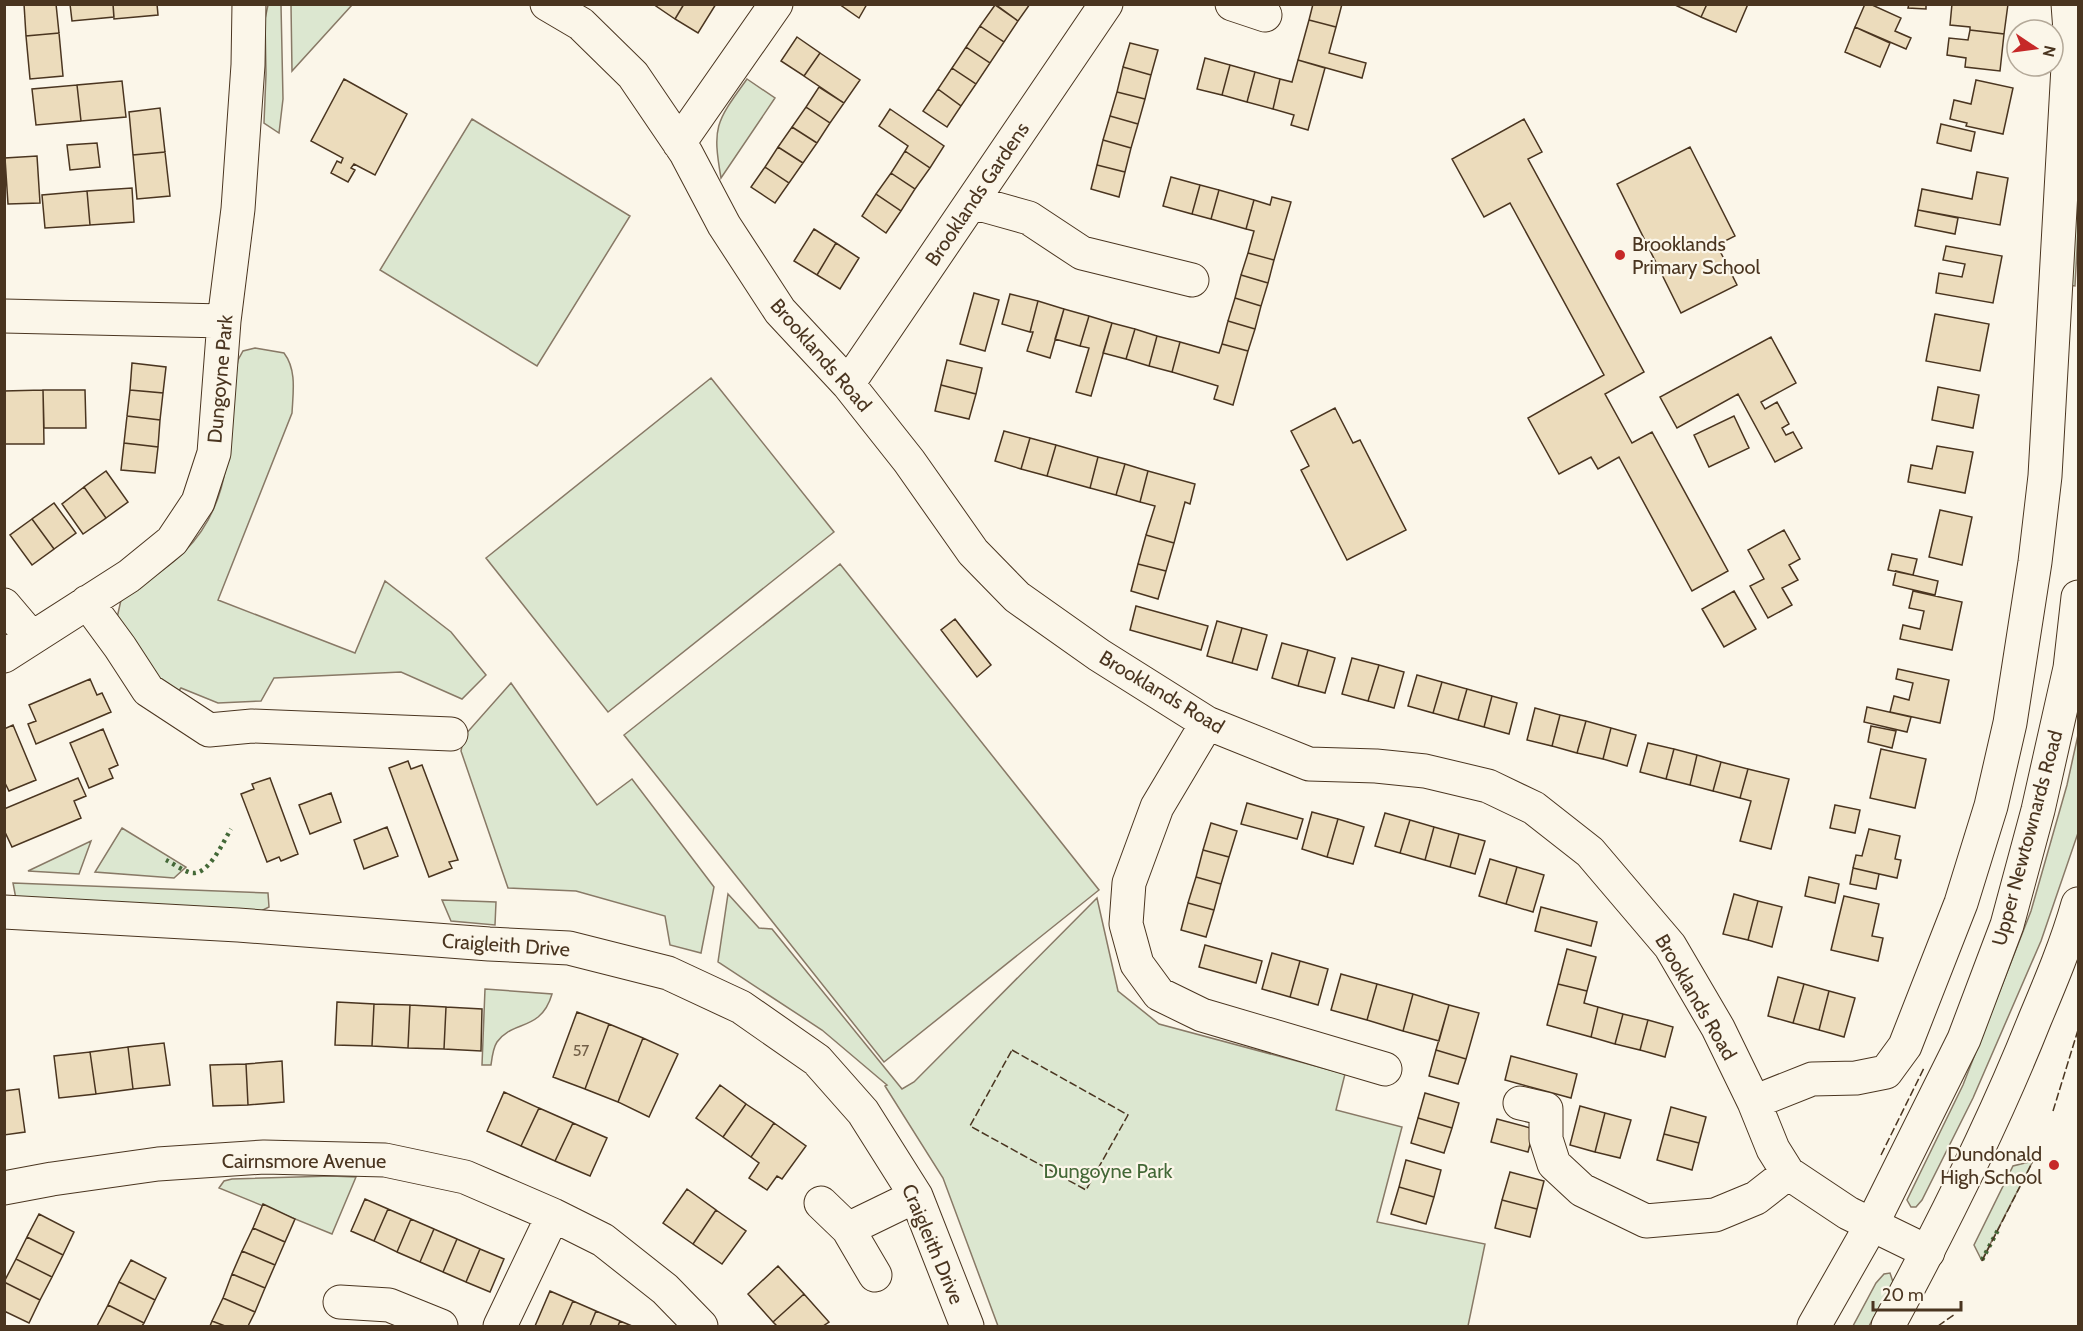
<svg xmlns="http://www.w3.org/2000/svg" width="2083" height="1331" viewBox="0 0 2083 1331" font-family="Cabin,sans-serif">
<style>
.green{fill:#dce7d0;stroke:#887966;stroke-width:1.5}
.building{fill:#ecdcbc;stroke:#4a3520;stroke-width:1.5}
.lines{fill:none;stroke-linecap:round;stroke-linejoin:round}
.minor-casing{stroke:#4a3520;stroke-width:35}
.highway-casing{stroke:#4a3520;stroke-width:35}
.minor{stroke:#fbf6e9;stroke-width:33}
.highway{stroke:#fbf6e9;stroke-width:33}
.hedge{stroke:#436837;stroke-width:4.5;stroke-dasharray:3 4.5;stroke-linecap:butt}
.fence{stroke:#4a3520;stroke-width:1.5;stroke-dasharray:8 3;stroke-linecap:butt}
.poi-dot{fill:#c62828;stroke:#fbf6e9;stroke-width:2}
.labels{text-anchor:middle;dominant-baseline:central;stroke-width:4.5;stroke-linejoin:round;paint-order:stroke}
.number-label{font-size:16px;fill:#725f47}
.street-label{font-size:20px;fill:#4a3520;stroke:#fbf6e9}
.poi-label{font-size:20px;fill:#4a3520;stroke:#fbf6e9;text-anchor:start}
.park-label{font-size:20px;fill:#436837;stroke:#fbf6e9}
</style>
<rect width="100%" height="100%" fill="#fbf6e9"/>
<path class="green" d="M268,5H281L283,99L279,133L264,123L266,74L265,19Z
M291,5H352L292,71Z
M747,79L775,98L721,178C712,126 716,122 747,79Z
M2078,107V231L2075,286L2068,285Z
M472,119L630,216L537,366L380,270Z
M255,348L284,353C297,370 293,393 292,413L218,600L355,653L385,581L451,632L486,675L462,699L401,672L274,678L261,701L218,703L181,688L174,697L144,670L117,618L121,600C140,585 168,569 184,552C239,497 225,430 238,360L243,351Z
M711,378L834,532L608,712L486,558Z
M840,564L1099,890L884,1062L624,735Z
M511,683L597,805L632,779L714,887L701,953L670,945L665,916L576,891L508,888L461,751L464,736Z
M2078,735V833L2041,941L1973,1098L1922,1200L1916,1207H1911L1907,1200L1963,1085L2031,911L2067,785Z
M122,828L186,867L174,878L95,872Z
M91,841L79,874L28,871Z
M13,883L268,893L269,907L259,912L16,899Z
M728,894L759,928L772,929L902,1089L914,1082L1097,898L1118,991L1159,1024L1345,1074L1336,1110L1402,1127L1377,1222L1485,1244L1468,1326H998L943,1178L885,1086L887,1085L822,1030L718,962Z
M442,900L496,902L495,925L451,921Z
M485,989L552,994C541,1032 512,1020 497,1042C493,1048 492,1057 491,1065H482Z
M2033,1161L1982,1260V1261L1974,1245L2013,1166Z
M331,1176L356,1177L332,1234L219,1188L224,1181L232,1179Z
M1890,1273L1893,1282L1869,1326H1853L1876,1283L1884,1274Z"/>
<path class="building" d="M24,4H56L59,33L26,36Z
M70,4H113L114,17L72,21Z
M113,4H157L158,15L114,19Z
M653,4H684L675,19Z
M684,4H716L698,33L675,19Z
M839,4H867L859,18Z
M995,4H1030L1018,21Z
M1313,4H1342L1336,27L1309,20Z
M1673,4H1707L1701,17Z
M1707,4H1748L1736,32L1701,17Z
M1865,4H1870L1901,18L1895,31L1911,38L1906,49L1855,27Z
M1909,4H1926V9L1908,8Z
M1952,4H2008L2004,34L1970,30V27L1950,25Z
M995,5L1018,21L1004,42L980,26Z
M1309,20L1336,27L1329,53L1366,63L1362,78L1298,60Z
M980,26L1004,42L990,63L966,47Z
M1855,27L1890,43L1880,67L1845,52Z
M1970,30L2004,34L2000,71L1965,67L1966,58L1947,55L1949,38L1968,40Z
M59,33L63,76L30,79L26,36Z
M797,37L820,53L804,76L781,61Z
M1130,43L1158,50L1151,75L1123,67Z
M966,47L990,63L976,84L952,68Z
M820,53L860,80L844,103L804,76Z
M1205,58L1230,65L1222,95L1197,89Z
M1298,60L1325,68L1308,130L1291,125L1294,115L1273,109L1280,79L1292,82Z
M1230,65L1255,72L1247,102L1222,95Z
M1123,67L1151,75L1145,99L1117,92Z
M952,68L976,84L961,106L938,89Z
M1255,72L1280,79L1273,109L1247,102Z
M344,79L407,114L375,175L354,164L351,168L355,170L348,182L331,173L337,161L341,163L343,158L311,141Z
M1976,80L2013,88L2003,134L1966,126L1967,123L1950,119L1954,100L1971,104Z
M122,81L126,117L81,121L77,85Z
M77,85L81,121L36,125L32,89Z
M819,87L844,103L830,123L806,107Z
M938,89L961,106L947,127L923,111Z
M1117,92L1145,99L1138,124L1110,116Z
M806,107L830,123L817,143L792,127Z
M160,108L165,152L133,155L129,112Z
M890,109L944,146L930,168L905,151L908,146L879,126Z
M1110,116L1138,124L1131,148L1103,140Z
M1524,119L1542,152L1528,159L1644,372L1605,394L1632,443L1652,432L1728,571L1692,591L1619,457L1598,469L1591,457L1559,474L1528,418L1604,375L1510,203L1484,217L1452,159Z
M1941,124L1975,132L1971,151L1937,143Z
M792,127L817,143L803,163L778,147Z
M1103,140L1131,148L1125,172L1097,165Z
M97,143L100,167L70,170L67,145Z
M778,147L803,163L789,183L765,167Z
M1690,147L1735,236L1717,245L1737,285L1681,313L1617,184Z
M905,151L930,168L915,189L891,173Z
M165,152L170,196L137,199L133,155Z
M37,156L40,203L8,204L5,158Z
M1097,165L1125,172L1119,197L1091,189Z
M765,167L789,183L775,203L751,187Z
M1977,172L2008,178L2000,225L1918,210L1922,189L1972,199Z
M891,173L915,189L901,211L876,194Z
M1171,177L1200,185L1192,214L1163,206Z
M1200,185L1219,190L1211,219L1192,214Z
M132,188L134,222L90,225L87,191Z
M1219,190L1254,200L1246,229L1211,219Z
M87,191L90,225L45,228L42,195Z
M876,194L901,211L886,233L862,216Z
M1272,197L1291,202L1274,260L1248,253L1254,231L1246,229L1254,200L1270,205Z
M1918,210L1958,218L1955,234L1915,226Z
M814,229L836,243L817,275L794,261Z
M836,243L859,258L840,289L817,275Z
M1946,246L2002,256L1993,303L1936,293L1939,273L1962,277L1965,264L1943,260Z
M1248,253L1274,260L1268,283L1241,275Z
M1241,275L1268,283L1261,306L1235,298Z
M974,293L999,300L985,351L960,344Z
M1010,294L1038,301L1030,332L1002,324Z
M1235,298L1261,306L1255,329L1228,321Z
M1038,301L1064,309L1050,358L1027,351L1033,332H1030Z
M1064,309L1089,316L1080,346L1055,339Z
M1935,314L1989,324L1980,371L1926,361Z
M1089,316L1112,323L1091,396L1076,392L1089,348L1080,346Z
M1228,321L1255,329L1248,351L1222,344Z
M1112,323L1135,329L1126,359L1103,353Z
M1135,329L1157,336L1149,366L1126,359Z
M1157,336L1180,342L1172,372L1149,366Z
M1771,337L1796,383L1761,402L1765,409L1777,402L1789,424L1782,428L1786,435L1793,432L1802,448L1775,462L1738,394L1677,428L1660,397Z
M1180,342L1219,353L1222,344L1248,351L1233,405L1214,399L1218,386L1172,372Z
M947,360L982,368L976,394L941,385Z
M132,363L166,367L163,393L130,390Z
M941,385L976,394L969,419L935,411Z
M1938,387L1979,395L1973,428L1932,420Z
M43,390H85L86,428H44Z
M43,390L44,444H4V391Z
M130,390L163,393L160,420L127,416Z
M1335,408L1353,443L1360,440L1406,530L1347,560L1301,470L1309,466L1291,431Z
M127,416L160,420L158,447L124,443Z
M1734,416L1749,448L1709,467L1694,435Z
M1004,431L1030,438L1021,469L995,461Z
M1030,438L1056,445L1047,476L1021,469Z
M124,443L158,447L155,473L121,470Z
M1056,445L1098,457L1090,488L1047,476Z
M1937,446L1973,452L1965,493L1908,482L1911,465L1932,469Z
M1098,457L1125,464L1116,495L1090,488Z
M1125,464L1148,471L1140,502L1116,495Z
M106,471L128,502L106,518L84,487Z
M1148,471L1195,484L1190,504L1185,502L1174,543L1146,535L1155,506L1140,502Z
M84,487L106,518L83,534L62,504Z
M54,503L76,533L54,549L32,519Z
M1940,510L1972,517L1962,565L1929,557Z
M32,519L54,549L32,565L10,535Z
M1784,530L1800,559L1789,565L1798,580L1782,588L1792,605L1768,618L1750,586L1764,579L1748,550Z
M1146,535L1174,543L1166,571L1138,564Z
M1892,554L1917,559L1913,575L1888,570Z
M1138,564L1166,571L1158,599L1131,591Z
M1896,571L1938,581L1935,595L1893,585Z
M1734,591L1756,629L1724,647L1702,609Z
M1913,591L1962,602L1952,650L1900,639L1903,625L1920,629L1924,611L1909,608Z
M1136,606L1208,626L1201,650L1130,630Z
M955,619L991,665L977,677L941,630Z
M1217,621L1242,628L1232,663L1207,656Z
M1242,628L1267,635L1257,670L1232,663Z
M1282,643L1308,650L1298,686L1272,678Z
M1308,650L1335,658L1325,693L1298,686Z
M1352,658L1379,665L1368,701L1342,694Z
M1379,665L1404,672L1394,708L1368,701Z
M1898,669L1949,680L1940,723L1890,712L1894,696L1909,700L1913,683L1896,679Z
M1417,675L1442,682L1433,713L1408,706Z
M90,679L97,695L102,693L111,712L36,744L28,724L36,721L29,705Z
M1442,682L1467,689L1458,720L1433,713Z
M1467,689L1492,696L1484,727L1458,720Z
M1492,696L1517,703L1509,734L1484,727Z
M1867,707L1911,717L1907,732L1864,722Z
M1535,708L1560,715L1552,746L1527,740Z
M1560,715L1586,721L1577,753L1552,746Z
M1586,721L1611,728L1603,759L1577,753Z
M13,725L36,780L9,791L4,781V729Z
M1871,726L1896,731L1892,748L1868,742Z
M1611,728L1636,735L1627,766L1603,759Z
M103,729L118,765L109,769L113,778L89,788L70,743Z
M1648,743L1674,749L1666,779L1640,772Z
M1674,749L1697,755L1690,785L1666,779Z
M1881,749L1926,759L1915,808L1870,798Z
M1697,755L1721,762L1713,791L1690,785Z
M408,761L411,769L422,765L458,860L449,862L452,868L429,877L389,768Z
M1721,762L1748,769L1740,798L1713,791Z
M1748,769L1789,779L1771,849L1740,841L1751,801L1740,798Z
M78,778L86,796L74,801L81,818L12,847L4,830V809Z
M270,778L298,854L281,861L279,857L267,862L241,794L254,789L252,784Z
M331,793L341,822L310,834L299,805Z
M1247,803L1303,819L1297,839L1241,824Z
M1835,805L1860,810L1855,833L1830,828Z
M1312,812L1338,819L1327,857L1302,849Z
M1385,813L1410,820L1400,853L1375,846Z
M1338,819L1364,827L1353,864L1327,857Z
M1410,820L1434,827L1425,860L1400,853Z
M1211,823L1237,831L1229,857L1203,850Z
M387,827L398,856L364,869L354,840Z
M1434,827L1459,834L1450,867L1425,860Z
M1869,829L1900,836L1895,859L1901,860L1897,878L1853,868L1856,855L1862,856Z
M1459,834L1485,841L1475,874L1450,867Z
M1203,850L1229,857L1221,884L1196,877Z
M1490,859L1517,867L1506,904L1479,896Z
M1517,867L1544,875L1533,912L1506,904Z
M1853,868L1879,874L1876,889L1850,884Z
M1196,877L1221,884L1214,910L1188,903Z
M1809,877L1839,884L1835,903L1805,896Z
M1734,894L1758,901L1748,940L1723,934Z
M1844,896L1879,904L1872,936L1883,938L1878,961L1831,950Z
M1758,901L1782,907L1772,947L1748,940Z
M1188,903L1214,910L1206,937L1181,930Z
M1541,907L1597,922L1591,946L1535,931Z
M1205,945L1262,961L1256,983L1199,967Z
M1567,949L1596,957L1587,991L1558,984Z
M1272,953L1300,961L1290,997L1262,989Z
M1300,961L1328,969L1318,1005L1290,997Z
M1341,974L1377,984L1367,1020L1331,1010Z
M1778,977L1804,984L1793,1023L1768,1016Z
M1377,984L1413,994L1403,1031L1367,1020Z
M1558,984L1587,991L1584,1003L1598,1007L1591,1037L1547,1025Z
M1804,984L1829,991L1819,1030L1793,1023Z
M1829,991L1855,998L1844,1037L1819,1030Z
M1413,994L1449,1005L1439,1041L1403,1031Z
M337,1002L374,1004L372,1046L335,1045Z
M374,1004L410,1005L408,1048L372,1046Z
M410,1005L446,1007L444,1049L408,1048Z
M1449,1005L1479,1013L1466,1059L1436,1050Z
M446,1007L482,1009L481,1051L444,1049Z
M1598,1007L1623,1014L1615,1044L1591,1037Z
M577,1012L609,1024L585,1089L553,1077Z
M1623,1014L1648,1020L1640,1050L1615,1044Z
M1648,1020L1673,1027L1665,1057L1640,1050Z
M609,1024L643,1038L618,1102L585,1089Z
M643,1038L678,1054L649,1117L618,1102Z
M164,1043L170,1085L133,1089L128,1047Z
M128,1047L133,1089L96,1094L90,1052Z
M1436,1050L1466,1059L1458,1084L1429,1076Z
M90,1052L96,1094L59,1098L54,1056Z
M1511,1056L1577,1074L1571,1098L1505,1080Z
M282,1061L284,1102L248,1105L246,1064Z
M246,1064L248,1105L213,1106L210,1065Z
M720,1085L746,1104L723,1137L696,1118Z
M19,1089L25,1132L4,1135V1091Z
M504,1092L539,1108L521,1146L487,1131Z
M1425,1093L1459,1103L1452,1128L1418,1118Z
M746,1104L774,1123L751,1157L723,1137Z
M1580,1106L1605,1113L1595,1152L1570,1145Z
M1671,1107L1706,1117L1699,1143L1664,1134Z
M539,1108L573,1123L555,1161L521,1146Z
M1605,1113L1631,1120L1620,1158L1595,1152Z
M1418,1118L1452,1128L1444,1153L1411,1143Z
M1497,1119L1534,1129L1528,1152L1491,1142Z
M573,1123L607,1138L590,1176L555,1161Z
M774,1123L806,1146L782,1179L777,1176L767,1190L749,1178L759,1163L751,1157Z
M1664,1134L1699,1143L1692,1170L1657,1160Z
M1406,1160L1441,1170L1434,1197L1399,1187Z
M1510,1172L1544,1181L1537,1209L1502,1200Z
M1399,1187L1434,1197L1426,1224L1391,1214Z
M687,1189L716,1210L693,1244L663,1223Z
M365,1199L388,1209L374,1241L351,1231Z
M1502,1200L1537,1209L1530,1237L1495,1228Z
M263,1204L295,1219L285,1242L253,1228Z
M388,1209L411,1219L397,1252L374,1241Z
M716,1210L746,1231L722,1264L693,1244Z
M39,1214L74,1232L63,1255L27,1237Z
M411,1219L434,1229L420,1262L397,1252Z
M253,1228L285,1242L275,1265L242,1251Z
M434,1229L457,1239L443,1272L420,1262Z
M27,1237L63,1255L52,1277L16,1259Z
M457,1239L480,1249L466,1282L443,1272Z
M480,1249L504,1259L490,1292L466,1282Z
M242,1251L275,1265L265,1288L232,1274Z
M16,1259L52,1277L40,1300L4,1282Z
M131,1260L166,1278L155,1300L119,1282Z
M778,1266L804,1294L773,1322L748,1294Z
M232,1274L265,1288L255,1312L223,1298Z
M4,1282L40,1300L29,1323L4,1311Z
M119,1282L155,1300L144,1323L108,1305Z
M550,1291L573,1301L562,1326H535Z
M804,1294L829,1322L823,1326H777L773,1322Z
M223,1298L255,1312L248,1326H225L212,1321Z
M573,1301L596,1311L590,1326H562Z
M108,1305L144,1323L142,1326H97Z
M596,1311L620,1321L618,1326H590Z
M212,1321L225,1326H210Z
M620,1321L632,1326H618Z"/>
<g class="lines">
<defs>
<path id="minor" d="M547,4L581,24L633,75L686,153L724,225L780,311L848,384L909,461L973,552L1017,597L1099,655L1207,723L1309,764L1376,766L1425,771L1488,786L1534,808L1590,852L1670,946L1718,1028L1754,1102L1773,1149L1788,1173L1848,1213L1928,1252
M1232,4L1265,15
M679,143L776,4
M972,202L1029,218L1082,253L1192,280
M4,316L224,321
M848,384L1106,4
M87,602L120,647L148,690L209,730L252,726L451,734
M4,605L32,638
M4,656L129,576L172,541L198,502L214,453L224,321L238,209L248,65L249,4
M1207,723L1157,807L1129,883L1126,924L1137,964L1159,994L1202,1015L1385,1069
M4,912L238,925L489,944L569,948L668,973L741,1007L817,1060L863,1112L916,1196L967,1326
M1754,1102L1812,1079L1856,1078L1886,1072L1905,1046L1961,903L1991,806L2010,723L2035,562L2045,476L2070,31L2068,4
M1520,1103L1546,1109V1139L1554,1164L1582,1190L1646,1221L1715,1215L1756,1198L1788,1173
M4,1188L52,1179L158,1164L264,1157L385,1160L465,1177L553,1215L603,1240L665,1289L701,1326
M821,1203L848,1229L875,1275
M848,1229L916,1196
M340,1302L389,1305L441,1326
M500,1326L553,1215"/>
<path id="highway" d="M1814,1326L1872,1224L1964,1039L2007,925L2038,810L2070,668L2078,597
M1888,1326C1942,1226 1993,1125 2035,1019C2051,981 2067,943 2078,904"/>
</defs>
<use href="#minor" class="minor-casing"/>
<use href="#highway" class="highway-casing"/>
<use href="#minor" class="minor"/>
<use href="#highway" class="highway"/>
<path class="hedge" d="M166,860C174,864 183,871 192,873C209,875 223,842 231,829
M1982,1260L1998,1230"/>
<path class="fence" d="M1012,1050L1128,1115L1086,1190L970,1126Z
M2053,1111L2078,1030
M1881,1155L1924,1068
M1982,1261L2033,1161
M1938,1326L1955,1314"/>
</g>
<g class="poi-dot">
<circle cx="1620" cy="255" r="6"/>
<circle cx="2054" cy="1165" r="6"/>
</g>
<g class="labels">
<g class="number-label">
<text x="581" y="1050">57</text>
</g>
<g class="street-label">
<text transform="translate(977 194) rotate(-56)">Brooklands Gardens</text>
<text transform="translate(821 355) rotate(49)">Brooklands Road</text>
<text transform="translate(220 379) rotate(-85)">Dungoyne Park</text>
<text transform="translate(1162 692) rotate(31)">Brooklands Road</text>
<text transform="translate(2027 838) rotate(-75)">Upper Newtownards Road</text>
<text transform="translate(506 945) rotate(4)">Craigleith Drive</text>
<text transform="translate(1696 997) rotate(60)">Brooklands Road</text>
<text x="304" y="1161">Cairnsmore Avenue</text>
<text transform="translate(933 1244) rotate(67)">Craigleith Drive</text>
</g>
<g class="poi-label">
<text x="1632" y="244">Brooklands<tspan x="1632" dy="23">Primary School</tspan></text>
<text x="2042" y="1154" text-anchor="end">Dundonald<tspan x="2042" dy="23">High School</tspan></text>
</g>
<g class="park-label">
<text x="1108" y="1171">Dungoyne Park</text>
</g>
</g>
<rect width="2083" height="1331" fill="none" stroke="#4a3520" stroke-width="12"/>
<g transform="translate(2035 48) rotate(103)"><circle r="28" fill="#fbf6e9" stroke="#b4a999" stroke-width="1.5"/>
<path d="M0-4.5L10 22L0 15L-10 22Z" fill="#c62828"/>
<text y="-9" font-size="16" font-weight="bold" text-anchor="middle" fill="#4a3520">N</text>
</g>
<path d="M1873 1301v9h88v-9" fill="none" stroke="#4a3520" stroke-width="3"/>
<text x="1882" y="1301" font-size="18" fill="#4a3520" stroke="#fbf6e9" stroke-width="4.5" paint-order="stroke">20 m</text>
</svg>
